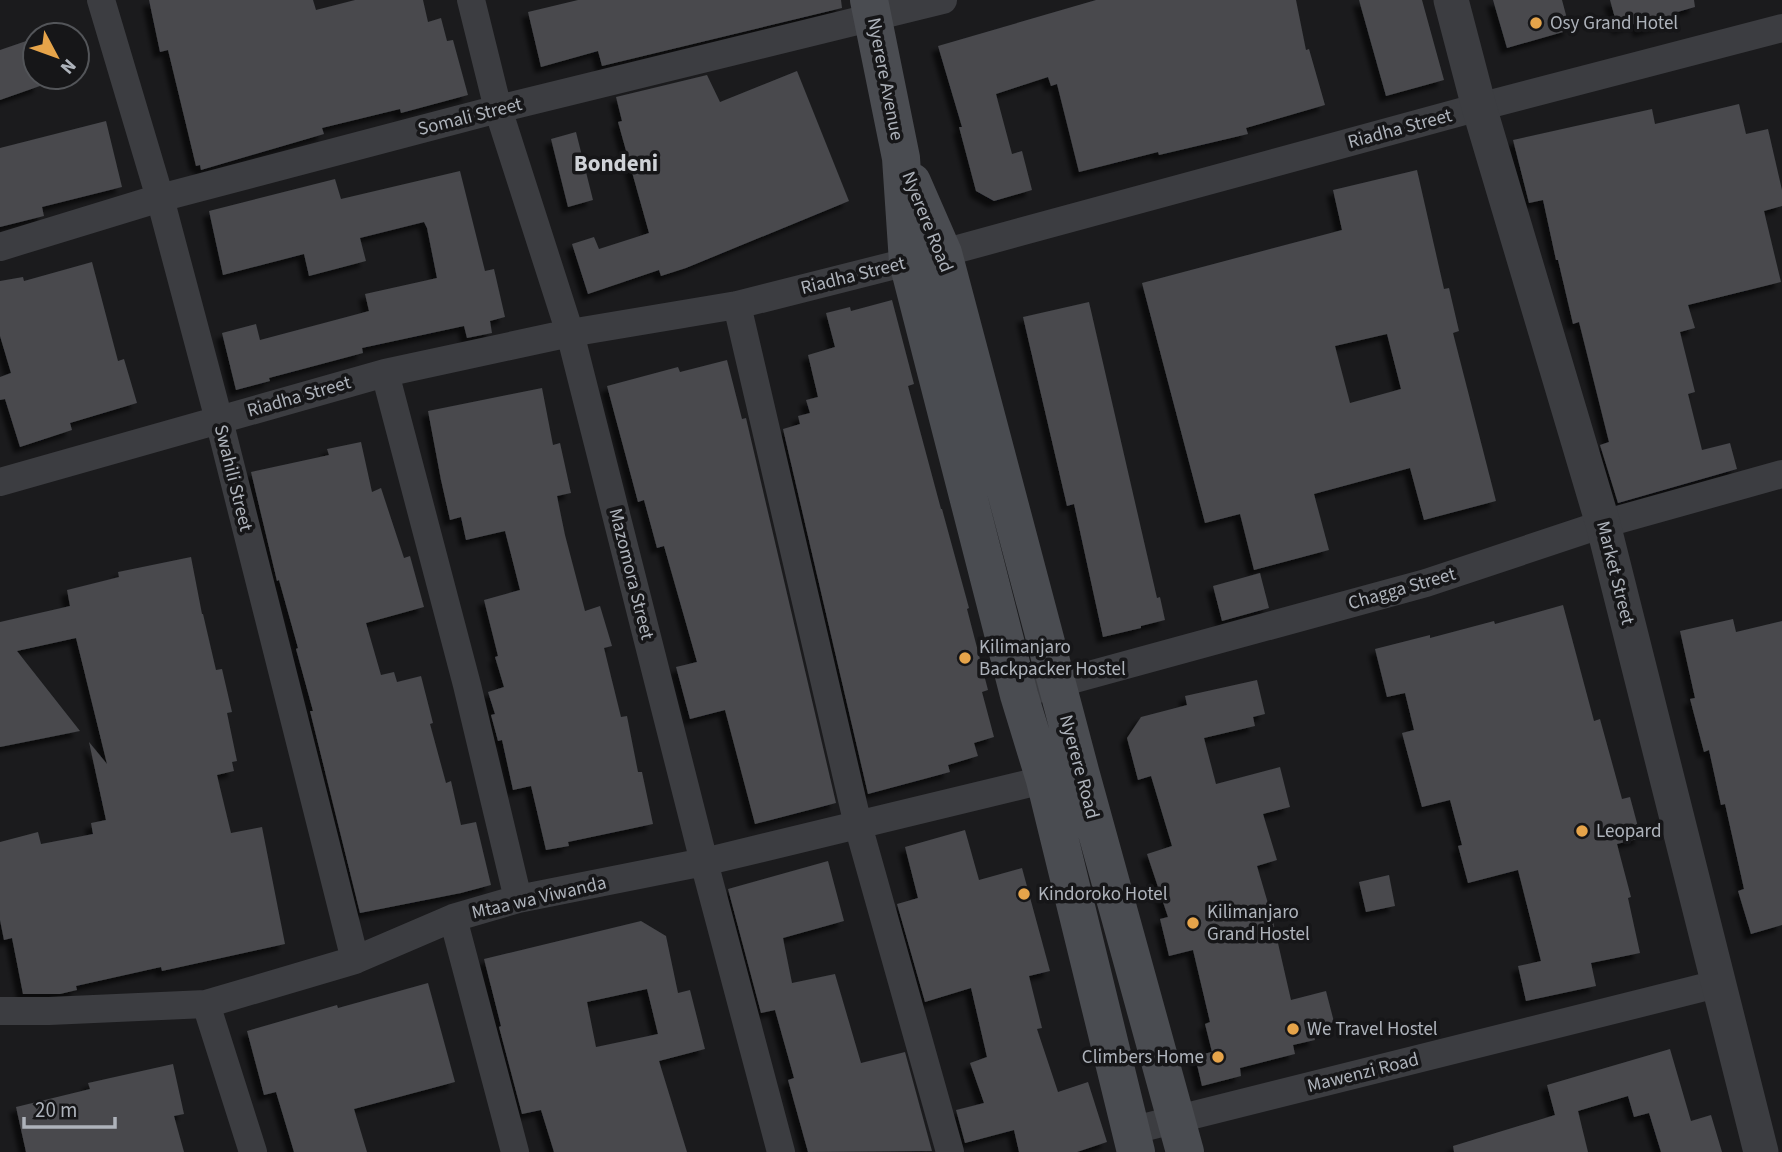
<svg xmlns="http://www.w3.org/2000/svg" width="1782" height="1152" viewBox="0 0 1782 1152" font-family="'Source Sans 3',sans-serif">
<style>
.building{fill:#48494d;fill-rule:evenodd;filter:url(#shadow)}
.lines{fill:none;stroke-linecap:round;stroke-linejoin:round}
.minor{stroke:#3c3d41;stroke-width:28}
.tertiary{stroke:#3c3d41;stroke-width:35}
.secondary{stroke:#4a4c51;stroke-width:38}
.poi-dot{fill:#e6a44a;stroke:#161618;stroke-width:2.5}
.labels{text-anchor:middle;dominant-baseline:central;stroke-width:7;stroke-linejoin:round;paint-order:stroke}
.poi-label{font-size:19px;fill:#aeb3bb;stroke:#161618;text-anchor:start}
.street-label{font-size:19px;fill:#aeb3bb;stroke:#161618}
.quarter-label{font-size:23px;font-weight:bold;fill:#cfd2d7;stroke:#161618}
</style>
<defs>
<filter id="shadow"><feDropShadow dx="-6" dy="6" stdDeviation="2" flood-color="#0009"/></filter>
</defs>
<rect width="100%" height="100%" fill="#1b1b1d"/>
<path class="building" d="M149,0H313L316,10L355,0H423L428,22L441,18L447,41L453,40L468,95L401,113L400,109L322,128L324,134L201,170L200,165L196,166L168,50L160,52Z
M578,0H841L842,8L602,66L598,51L541,67L528,12Z
M1096,0H1296L1306,50L1309,49L1325,105L1246,128L1248,134L1159,155L1158,152L1079,172L1057,84L1051,86L1048,77L996,94L1012,154L1022,151L1032,190L994,201L976,191L959,127H962L938,46Z
M1359,0H1422L1444,80L1386,96Z
M1493,0H1562L1570,30L1507,48Z
M1610,0H1694L1695,7L1674,13L1676,21L1639,31L1637,23L1618,29Z
M35,38V77H37L40,86L0,100V50Z
M797,71L849,201L686,268L661,276L659,270L588,294L572,244L594,237L599,249L649,233L618,122L622,121L616,97L707,75L720,102Z
M1739,104L1746,134L1768,129L1782,190V206L1764,211L1781,282L1688,305L1695,328L1680,332L1695,392L1688,394L1702,450L1730,443L1737,469L1618,503L1600,445L1609,442L1579,322L1573,324L1558,260H1556L1543,200L1529,203L1513,140L1652,109L1655,124Z
M106,121L122,187L42,207L44,216L0,227V148Z
M576,132L593,200L568,207L551,139Z
M1417,170L1444,289L1449,288L1459,331L1453,333L1496,501L1424,520L1410,468L1314,494L1329,550L1254,570L1240,514L1205,523L1142,283L1342,230L1333,190ZM1387,334L1401,389L1350,403L1335,346Z
M460,171L485,271L494,269L505,317L490,321L492,333L467,338L464,326L362,348L363,353L269,378L270,381L236,390L222,333L256,324L260,340L369,311L365,294L437,278L427,228L424,222L360,238L366,261L309,276L304,254L223,275L209,211L335,179L341,199Z
M92,262L118,361L124,359L137,403L70,423L72,430L20,447L5,399L0,400V377L11,373L0,336V281L23,277L24,281Z
M892,300L914,384L908,386L941,509H942L969,608L967,609L988,690L982,692L994,737L974,743L978,756L948,765L950,772L868,794L783,429L800,424L798,416L810,413L806,400L818,397L808,355L835,347L826,313L850,307L851,311Z
M1089,302L1157,598L1160,597L1165,620L1141,626V628L1103,637L1074,504L1067,506L1023,317Z
M727,360L742,419L746,418L836,803L755,824L725,710L690,719L676,667L697,662L664,546L657,548L644,500L638,502L607,386L678,367L680,372Z
M542,388L553,445L560,443L571,493L557,496L565,535L585,611L600,606L612,646L604,648L621,717L627,716L638,772H642L653,824L568,842L569,846L546,850L531,786L513,790L502,740L498,741L491,715L495,714L488,692L504,687L495,657L498,656L484,600L520,590L505,531L466,540L461,517L450,520L441,480L428,411Z
M361,442L372,492L381,488L404,558L410,556L424,607L366,623L381,675L394,672L397,682L421,676L433,723L430,724L446,783L451,781L461,825L476,822L491,885L461,893L360,913L310,711H313L296,649L298,648L279,580L277,581L251,472L329,455L327,449Z
M191,557L202,614H203L216,670L222,669L232,712L227,713L237,761L232,762L234,771L217,775L231,833L262,827L285,944L162,971L161,967L76,986L77,990L60,994H23L12,938L4,940L0,920V842L38,832L41,844L93,834L91,823L106,820L89,742L107,764L76,638L17,651L80,731L0,747V622L70,606L67,590L119,577L118,572Z
M1260,573L1269,608L1222,621L1213,586Z
M1563,605L1594,721L1600,719L1622,799L1630,797L1641,838L1617,844L1631,897L1628,898L1640,953L1591,963L1596,986L1526,1001L1518,966L1541,961L1518,870L1468,883L1458,846L1462,845L1450,800L1422,807L1402,733L1414,730L1405,693L1387,697L1375,649L1430,635V638L1494,621L1495,624Z
M1733,619L1736,632L1782,621V925L1751,934L1738,891L1744,889L1725,804L1721,805L1709,750L1704,752L1690,699L1695,698L1680,631Z
M1257,680L1265,714L1253,717L1255,726L1204,738L1216,784L1280,767L1290,807L1263,814L1277,860L1257,866L1272,917L1291,1000L1326,991L1334,1022L1312,1028L1315,1040L1293,1045L1295,1054L1240,1068L1241,1076L1202,1086L1195,1056L1212,1052L1205,1024L1210,1022L1193,950L1169,956L1160,919L1168,917L1147,854L1172,846L1151,776L1138,780L1127,738L1141,717L1187,705L1185,696Z
M965,830L979,880L1022,868L1050,971L1029,976L1042,1028L1037,1029L1058,1092L1088,1082L1107,1142L1077,1152H1019L1014,1130L965,1143L956,1110L984,1103L970,1063L987,1057L971,988L925,1002L897,904L918,898L905,847Z
M828,861L844,921L783,938L792,983L835,974L861,1063L905,1052L932,1151L808,1152L788,1080L794,1078L775,1010L761,1013L728,889Z
M1389,875L1395,906L1366,912L1359,882Z
M641,921L666,936L678,993L690,990L705,1049L659,1061L687,1152H554L541,1110L522,1114L499,1027L501,1026L484,959ZM647,989L658,1034L596,1047L587,1002Z
M428,983L455,1082L354,1109L367,1152H294L276,1092L264,1095L247,1031L337,1005L338,1008Z
M1670,1049L1691,1121L1711,1115L1722,1152H1661L1649,1113L1634,1117L1628,1096L1578,1111L1588,1152H1454L1453,1146L1555,1115L1547,1085Z
M173,1064L184,1114L174,1116L184,1152H26L16,1107L90,1089L88,1083Z"/>
<g class="lines">
<path class="minor" d="M101,0L160,198L219,420L355,960
M471,0L498,109L570,333L704,862L781,1152
M0,247L160,198L498,109L943,0
M737,305L858,825L950,1152
M385,373L467,685L518,899
M0,482L385,373L570,333L737,305L943,253L1479,107L1782,28
M1038,689L1426,583L1603,524L1782,474
M453,918L515,1152
M206,1004L253,1152
M0,1011H49L206,1004L355,960L453,918L518,899L704,862L1064,775
M1130,1131L1717,984"/>
<path class="tertiary" d="M1451,0L1479,107L1603,524L1761,1152"/>
<path class="secondary" d="M869,0L901,158L908,262L1019,695L1045,780L1136,1152
M912,182L943,253L1080,771L1185,1152"/>
</g>
<g class="poi-dot">
<circle cx="1536" cy="23" r="7"/>
<circle cx="965" cy="658" r="7"/>
<circle cx="1582" cy="831" r="7"/>
<circle cx="1024" cy="894" r="7"/>
<circle cx="1193" cy="923" r="7"/>
<circle cx="1293" cy="1029" r="7"/>
<circle cx="1218" cy="1057" r="7"/>
</g>
<g class="labels">
<g class="poi-label">
<text x="1550" y="23">Osy Grand Hotel</text>
<text x="979" y="647">Kilimanjaro<tspan x="979" dy="22">Backpacker Hostel</tspan></text>
<text x="1596" y="831">Leopard</text>
<text x="1038" y="894">Kindoroko Hotel</text>
<text x="1207" y="912">Kilimanjaro<tspan x="1207" dy="22">Grand Hostel</tspan></text>
<text x="1307" y="1029">We Travel Hostel</text>
<text x="1204" y="1057" text-anchor="end">Climbers Home</text>
</g>
<g class="street-label">
<text transform="translate(885 79) rotate(79)">Nyerere Avenue</text>
<text transform="translate(470 117) rotate(-14)">Somali Street</text>
<text transform="translate(1400 129) rotate(-15)">Riadha Street</text>
<text transform="translate(927 222) rotate(68)">Nyerere Road</text>
<text transform="translate(853 276) rotate(-14)">Riadha Street</text>
<text transform="translate(299 397) rotate(-16)">Riadha Street</text>
<text transform="translate(233 478) rotate(76)">Swahili Street</text>
<text transform="translate(1615 573) rotate(76)">Market Street</text>
<text transform="translate(631 574) rotate(76)">Mazomora Street</text>
<text transform="translate(1402 589) rotate(-16)">Chagga Street</text>
<text transform="translate(1079 767) rotate(75)">Nyerere Road</text>
<text transform="translate(539 898) rotate(-13)">Mtaa wa Viwanda</text>
<text transform="translate(1363 1073) rotate(-14)">Mawenzi Road</text>
</g>
<g class="quarter-label">
<text x="616" y="163">Bondeni</text>
</g>
</g>
<g transform="translate(56 56) rotate(131)"><circle r="33" fill="#161618" stroke="#535559" stroke-width="2"/>
<path d="M0-5L12 26L0 18L-12 26Z" fill="#e6a44a"/>
<text y="-10" font-size="19" font-weight="bold" text-anchor="middle" fill="#aeb3bb">N</text>
</g>
<path d="M24 1117v10h91v-10" fill="none" stroke="#aeb3bb" stroke-width="3.5"/>
<text x="35" y="1117" font-size="21" fill="#aeb3bb" stroke="#161618" stroke-width="5" paint-order="stroke">20 m</text>
</svg>
